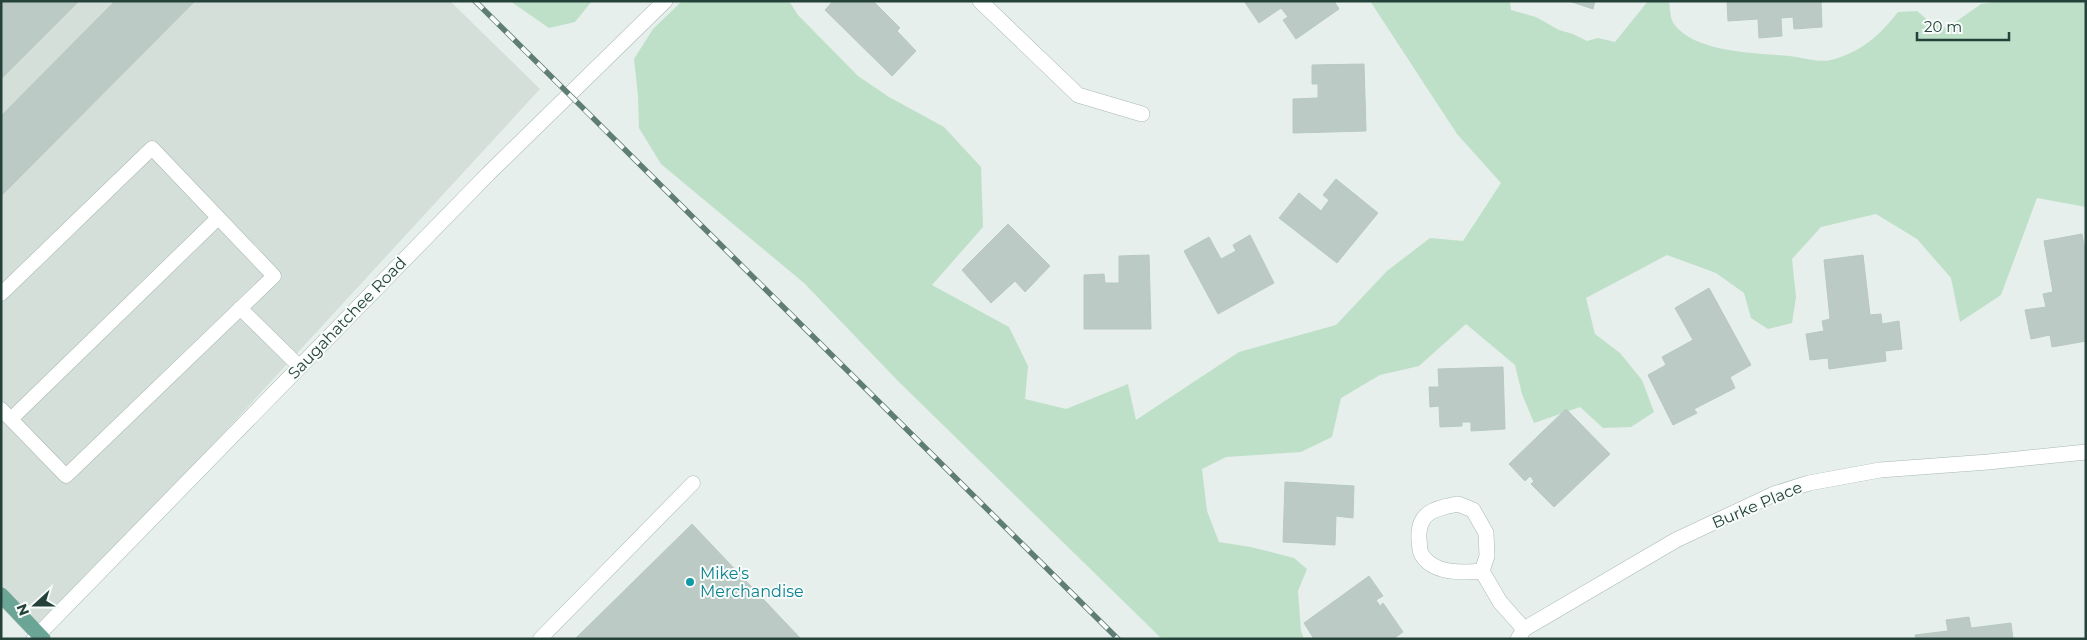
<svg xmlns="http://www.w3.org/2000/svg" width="2087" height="640" viewBox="0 0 2087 640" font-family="Montserrat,sans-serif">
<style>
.built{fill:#d4dfda}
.green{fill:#bfe0c8}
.building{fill:#bbcac4;stroke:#b8c9c2}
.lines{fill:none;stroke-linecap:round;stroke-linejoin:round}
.service-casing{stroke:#a8b8b2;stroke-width:15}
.minor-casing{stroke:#a8b8b2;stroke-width:16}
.primary-casing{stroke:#c2cac8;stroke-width:16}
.service{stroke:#fff;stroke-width:14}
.minor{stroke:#fff;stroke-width:15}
.primary{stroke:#6aa596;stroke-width:15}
.rail-casing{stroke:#5f7d75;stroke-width:5.5}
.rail{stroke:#f7fbf9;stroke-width:4;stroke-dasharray:11;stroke-linecap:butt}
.culture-dot{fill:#0f9aa8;stroke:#f7fbf9;stroke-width:2}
.labels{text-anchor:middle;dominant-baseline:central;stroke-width:4;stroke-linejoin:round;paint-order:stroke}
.street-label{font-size:16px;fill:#24423a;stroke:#f7fbf9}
.culture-label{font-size:16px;fill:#0d838f;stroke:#f7fbf9;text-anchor:start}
</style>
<rect width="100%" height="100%" fill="#e6efeb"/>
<path class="built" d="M1,1H450L540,89L39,634L1,595Z"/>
<path class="green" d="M510,1H592L575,22L549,28Z
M682,1H789L798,15L858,76L889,97L944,127L981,167L983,227L932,285L1009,327L1028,366L1025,399L1066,409L1128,384L1136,420L1239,352L1336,325L1387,271L1430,238L1463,241L1501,183L1457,134L1370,1H1510L1511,10L1536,17L1559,30L1573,34L1587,41L1598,38L1615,42L1648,1H1669C1670,8 1670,19 1674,24C1695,53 1757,53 1789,56C1801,57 1819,63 1831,60C1861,52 1879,36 1898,12L1917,11L1930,22L1947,28L1981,4L2003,1H2086V207L2037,198L2001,295L1960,322L1951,278L1917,239L1876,214L1821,227L1792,259L1796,297L1792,323L1768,329L1751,318L1744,293L1716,273L1667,255L1586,298L1595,334L1620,353L1642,380L1654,412L1631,427L1603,428L1580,407L1534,423L1522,394L1515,365L1466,324L1419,366L1380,375L1341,398L1332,437L1301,452L1226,457L1202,469L1207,511L1219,542L1251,547L1294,558L1307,569L1298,591L1301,631L1304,639H1162L898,381L804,283L661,164L639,128L638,96L634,59L653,29Z"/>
<path class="building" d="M1,1H79L1,79Z
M115,1H195L1,196V116Z
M833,1H873L900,28L897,31L916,51L892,76L825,10Z
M1244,1H1334L1339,9L1296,39L1283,20L1288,17L1281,8L1259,23Z
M1569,1H1595L1593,9Z
M1727,1H1821L1822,27L1794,29L1793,17L1781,18L1782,36L1759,38L1758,19L1728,21Z
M1364,64L1366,131L1293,133V99L1318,98V84H1312V65Z
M1336,179L1378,213L1337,263L1279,218L1299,193L1321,211L1329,200L1323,195Z
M1008,224L1050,266L1025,292L1015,281L991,303L962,270Z
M2082,234L2086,256V341L2052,347L2050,335L2031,339L2025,310L2046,307L2043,294L2053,292L2044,241Z
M1250,235L1274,283L1218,314L1184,251L1209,237L1221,259L1236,251L1233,245Z
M1149,255L1151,329H1084V275L1104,274L1105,283H1119V256Z
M1863,255L1870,315L1881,314L1882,324L1899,321L1902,349L1885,351L1886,361L1829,369L1828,358L1810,360L1806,334L1824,331L1822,321L1830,319L1824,260Z
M1709,288L1751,365L1730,377L1735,388L1694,409L1697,413L1673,425L1648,375L1666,365L1662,357L1693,340L1675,308Z
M1503,367L1505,429L1471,431V422H1462V426L1440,427L1439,406L1430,407L1429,387H1439L1438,369Z
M1566,409L1610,454L1554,507L1531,484L1534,481L1530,476L1525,481L1509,464Z
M1285,482L1354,486L1353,518L1336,516L1335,545L1283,542Z
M692,524L801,639H575Z
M1369,576L1383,596L1376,600L1380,606L1383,603L1403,632L1393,639H1314L1304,623Z
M1969,617L1971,628L2011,623L2013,639H1916L1915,635L1948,631L1946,620Z"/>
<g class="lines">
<defs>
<path id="service" d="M1,294L152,148L274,276L66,476L1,409
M240,308L300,367
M11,419L218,218
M540,639L693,483"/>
<path id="minor" d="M980,1L1078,95L1142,114
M1458,504L1473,510L1486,533L1487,556L1482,571C1463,573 1433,574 1422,555C1419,551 1420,545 1419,540C1417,512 1435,508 1458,504Z
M1482,571L1500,602L1524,629
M34,639L488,174L665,1
M1518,639L1524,629L1676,540L1774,494L1809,483L1880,470L1988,462L2086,452"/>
<path id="primary" d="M1,595L43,639"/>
</defs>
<use href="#service" class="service-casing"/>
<use href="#minor" class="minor-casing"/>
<use href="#primary" class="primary-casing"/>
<use href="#service" class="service"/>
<use href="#minor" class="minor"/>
<use href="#primary" class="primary"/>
<defs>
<path id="rail" d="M475,1L1118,639"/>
</defs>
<use href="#rail" class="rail-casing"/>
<use href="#rail" class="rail"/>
</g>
<circle class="culture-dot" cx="690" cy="582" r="5"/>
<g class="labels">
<g class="street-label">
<text transform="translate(347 318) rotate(-46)">Saugahatchee Road</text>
<text transform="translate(1757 505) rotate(-23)">Burke Place</text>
</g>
<g class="culture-label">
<text x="700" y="573">Mike's<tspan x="700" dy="18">Merchandise</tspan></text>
</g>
</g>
<rect width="2087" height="640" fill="none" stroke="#24423a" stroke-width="5"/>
<g transform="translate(35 605) rotate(249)" stroke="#f7fbf9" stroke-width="4" paint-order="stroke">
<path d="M0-4L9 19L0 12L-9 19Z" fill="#24423a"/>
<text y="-8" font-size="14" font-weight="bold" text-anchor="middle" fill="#24423a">N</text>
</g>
<path d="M1917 32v8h92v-8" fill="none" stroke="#24423a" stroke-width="2.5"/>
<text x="1924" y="32" font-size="15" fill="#24423a" stroke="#f7fbf9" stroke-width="4" paint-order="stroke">20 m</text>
</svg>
